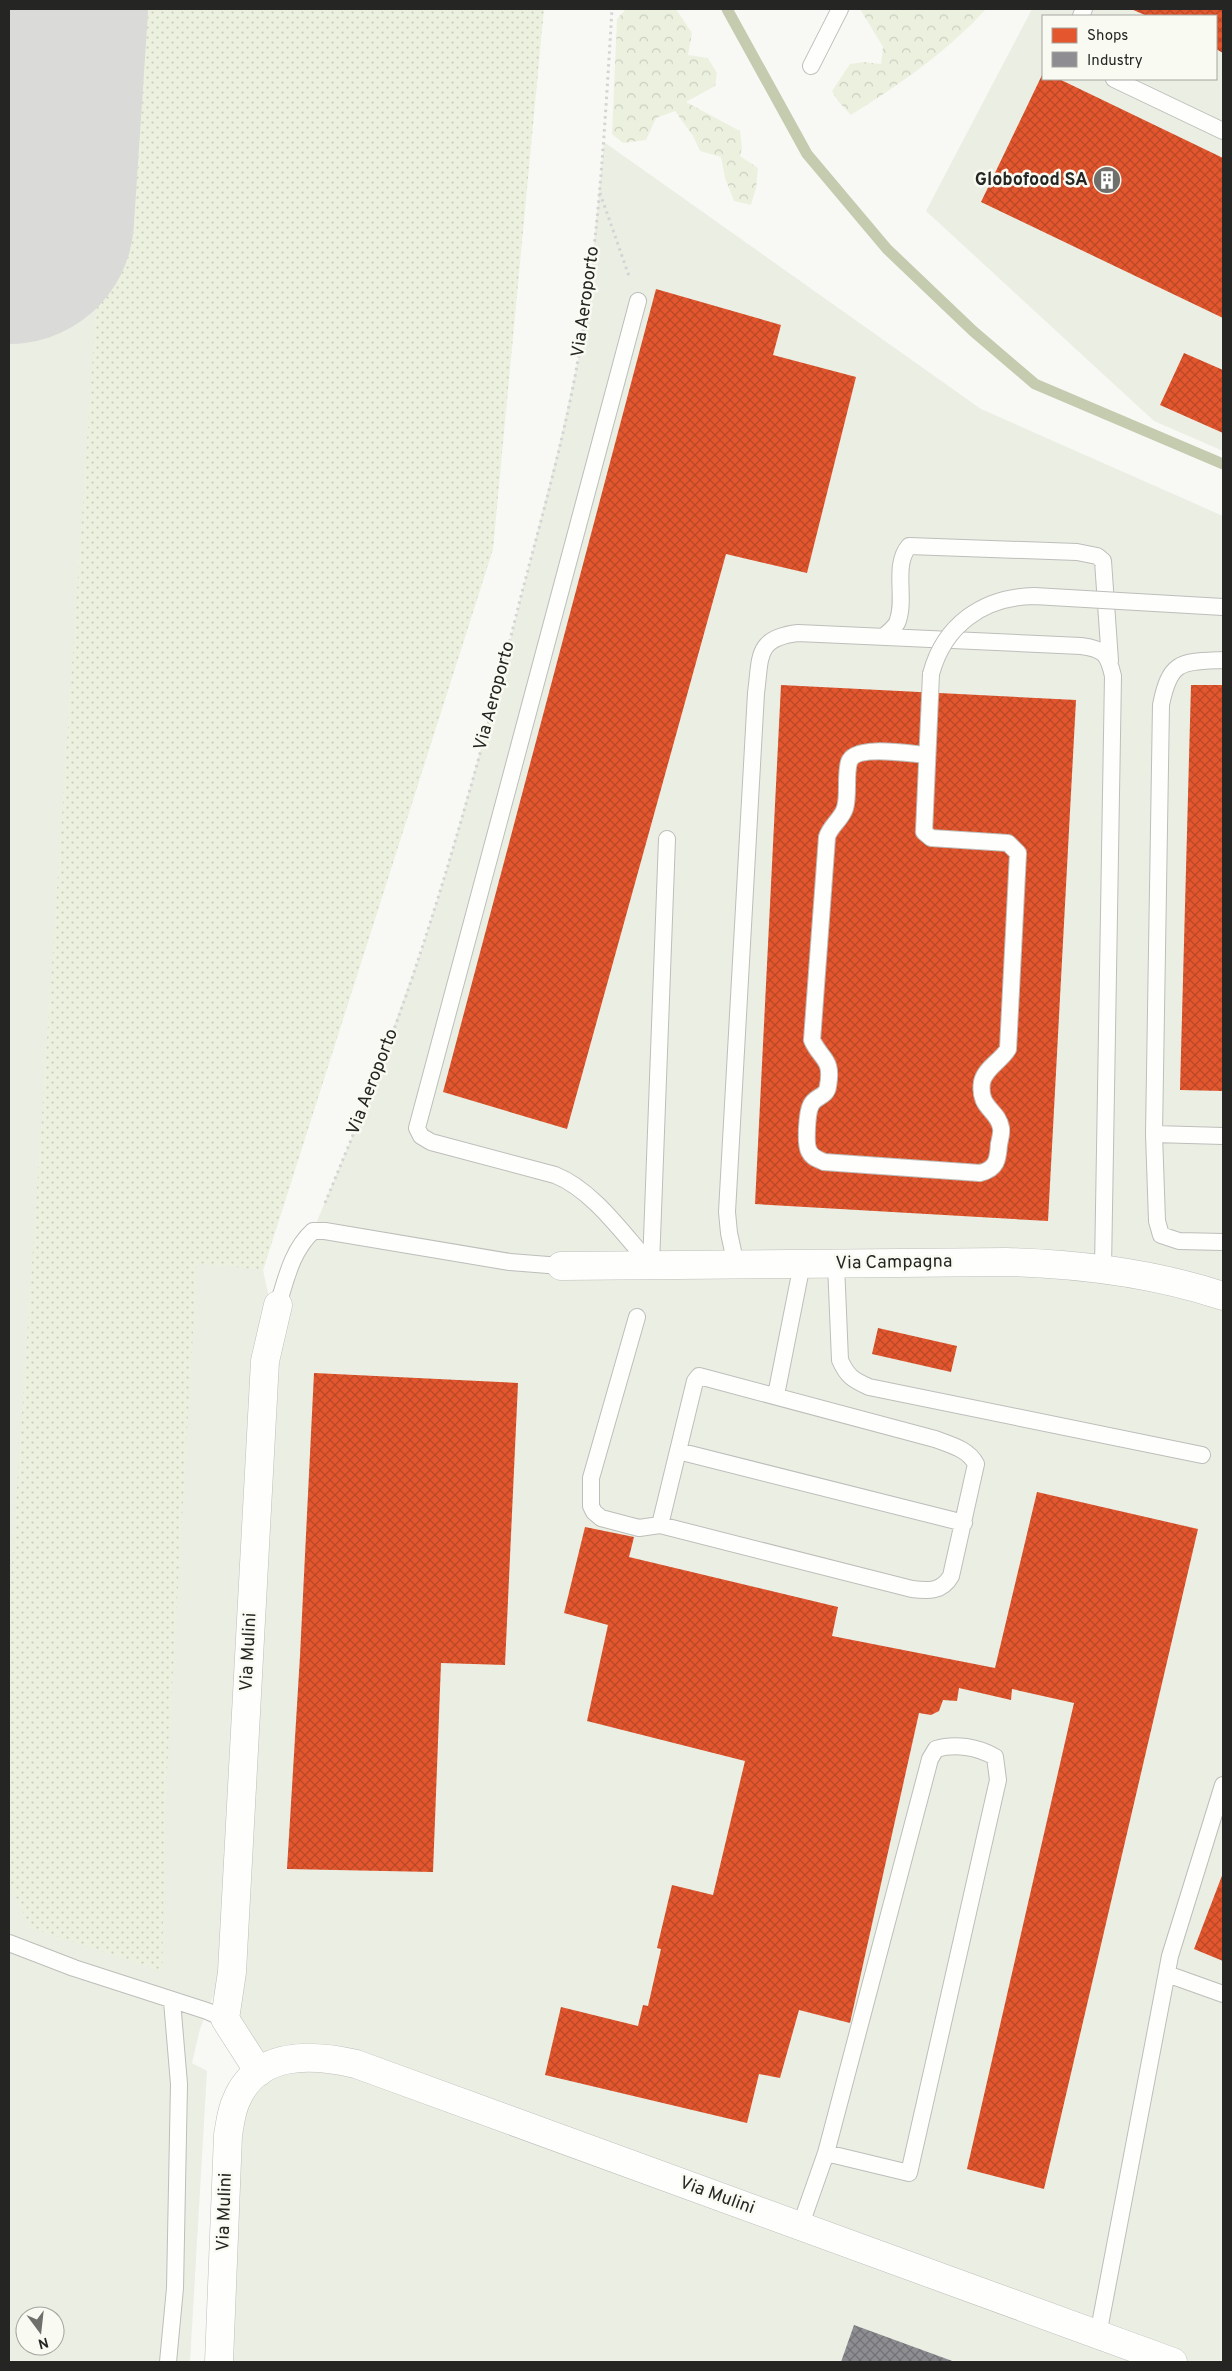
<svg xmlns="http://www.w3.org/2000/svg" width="1232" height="2371" viewBox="0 0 1232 2371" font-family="Overpass,sans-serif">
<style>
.built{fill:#eaeee3;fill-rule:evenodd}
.green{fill:url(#green-dots)}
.forest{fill:url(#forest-crowns)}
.shops{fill:url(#shops-cross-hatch)}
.industry{fill:url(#industry-cross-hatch)}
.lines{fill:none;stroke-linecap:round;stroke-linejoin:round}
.stream{stroke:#c4cbaf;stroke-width:11}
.runway{stroke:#dadad8;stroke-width:250}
.lane-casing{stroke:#bdbeba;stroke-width:18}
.street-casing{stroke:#bdbeba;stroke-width:29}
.secondary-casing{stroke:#bdbeba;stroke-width:29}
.path{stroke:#d4d4d4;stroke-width:3;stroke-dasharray:2.5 4;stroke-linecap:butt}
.lane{stroke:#fefefd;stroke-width:16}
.street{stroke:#fefefd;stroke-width:28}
.secondary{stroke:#fefefd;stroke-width:28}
.lane-bridge-casing{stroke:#bdbeba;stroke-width:18;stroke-linecap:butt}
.lane-bridge{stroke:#fefefd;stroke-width:16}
.labels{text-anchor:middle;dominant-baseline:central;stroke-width:5;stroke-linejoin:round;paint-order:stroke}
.poi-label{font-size:18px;font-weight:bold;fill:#252623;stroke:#f9fbf2;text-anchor:end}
.street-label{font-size:18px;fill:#252623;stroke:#f9fbf2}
</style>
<defs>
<pattern id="green-dots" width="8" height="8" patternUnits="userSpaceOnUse" patternTransform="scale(1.25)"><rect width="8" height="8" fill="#ecf1df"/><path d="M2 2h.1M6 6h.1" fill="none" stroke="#cacebf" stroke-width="1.8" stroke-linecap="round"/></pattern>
<pattern id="forest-crowns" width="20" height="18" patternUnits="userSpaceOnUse" patternTransform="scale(1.25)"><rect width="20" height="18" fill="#ecf1df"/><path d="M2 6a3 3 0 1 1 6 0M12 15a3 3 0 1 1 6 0" fill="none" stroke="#cacebf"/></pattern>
<pattern id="shops-cross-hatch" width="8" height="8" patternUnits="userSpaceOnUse" patternTransform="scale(1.25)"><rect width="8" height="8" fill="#e4572e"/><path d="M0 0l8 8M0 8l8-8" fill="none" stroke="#b94827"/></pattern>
<pattern id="industry-cross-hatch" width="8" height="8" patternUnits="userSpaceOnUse" patternTransform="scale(1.25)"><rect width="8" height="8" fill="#8d8d92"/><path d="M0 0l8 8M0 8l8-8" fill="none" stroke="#737377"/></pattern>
</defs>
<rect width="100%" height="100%" fill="#f8f9f4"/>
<path class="built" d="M9,9H536L493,549L263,1270L270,1302L222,1974L200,2029L192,2063L207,2071L190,2362H9ZM25,2316H55V2346H25Z
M1032,9H1223V451L1154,421L926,211ZM1043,16H1216V79H1043Z
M604,142L981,409L1223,516V2362H219L246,2085L225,2019L278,1305L313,1231L362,1113L419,957L445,875L496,696L560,442L579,355L592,264Z"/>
<path class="green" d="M116,9H544L493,549L263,1270L197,1263L166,1788L162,1971L31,1928L9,1883V1609Z"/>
<path class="forest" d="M626,9H676L692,33L688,55L708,58L717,73L715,86L686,102L740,131L742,147L740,156L758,168L756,188L751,205L734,201L725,178L721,157L700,151L693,136L675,111L656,118L646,140L623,143L612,134L617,19Z
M860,9H986C947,52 900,84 851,115L838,101L832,91L850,64L864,62L881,64L883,47Z"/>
<path class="shops" d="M1131,9H1223V53L1216,49V16H1147Z
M1043,73V79H1059L1223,158V318L981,202Z
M656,289L781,325L773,355L856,377L807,573L726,554L567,1129L443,1092Z
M1184,353L1223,370V433L1160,405Z
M781,685L1076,700L1048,1221L755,1204Z
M1191,685H1223V1091L1180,1090Z
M878,1328L957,1346L951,1372L872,1354Z
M314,1373L518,1383L505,1665L441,1663L433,1872L287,1869L300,1656Z
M1037,1492L1198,1529L1044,2189L967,2169L1074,1703L1012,1689L1011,1700L959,1688L957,1701L943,1700L939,1711L931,1715L919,1713L850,2023L799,2010L780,2078L759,2074L747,2123L545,2075L561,2007L638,2026L643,2005L648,2006L661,1949L657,1948L672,1885L713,1895L745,1761L587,1721L608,1625L564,1613L585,1527L634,1537L629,1557L838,1607L832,1636L995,1668Z
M1223,1873V1961L1194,1949Z"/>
<path class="industry" d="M854,2325L955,2362H841Z"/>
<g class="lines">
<path class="stream" d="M727,9L807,154L887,249L973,331L1035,384L1223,464"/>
<path class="runway" d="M9,219L23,9"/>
<defs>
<path id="lane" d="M1081,16L1084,9
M811,66L840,9
M1114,79L1223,131
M638,301L417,1128L421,1136L431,1142L555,1175C593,1190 624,1235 651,1265
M883,637C888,633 894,628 897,623C907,599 892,566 909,546L1077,552L1097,556L1103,561L1110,661
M927,755C911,754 855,744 849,762C845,777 849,794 845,808C842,819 830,826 827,837L812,1040C821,1060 833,1058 828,1086C827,1097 815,1096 811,1105C807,1112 805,1144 809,1151C812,1158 818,1159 824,1162L980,1173C997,1169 998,1159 999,1144C1000,1139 1002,1133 1001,1128C998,1109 978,1109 982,1082C985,1068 1001,1061 1008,1049L1018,853L1008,843L931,838L924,832L931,674
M1154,1134L1161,705C1170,660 1181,662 1223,660
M1223,1136L1154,1134L1157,1221L1161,1235L1179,1241L1223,1242
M836,1264L840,1360C847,1376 853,1380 869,1387L1202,1455
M651,1265L667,839
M736,1265L729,1233L727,1212L756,693C761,657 755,638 798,633L1081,646C1104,649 1108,654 1113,676L1103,1268
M278,1305C286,1279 292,1250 313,1231H325L510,1262L561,1266
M637,1317L591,1478V1506L594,1512L601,1518L639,1528L660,1525L912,1589C928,1591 942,1592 951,1576L976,1464C968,1449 951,1445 935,1439L699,1376L695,1381L660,1525
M776,1395L802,1264
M678,1451L964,1523
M9,1943L74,1968L207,2011L225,2019
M1167,1974L1223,1994
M800,2227L826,2153L930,1759L936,1749C955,1743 978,1747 995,1757L998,1780L909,2173L826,2153
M1098,2335L1170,1956L1223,1785
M168,2362L175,2288L179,2084L172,2001"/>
<path id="street" d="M561,1266L1007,1262C1081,1264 1153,1273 1223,1296
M259,2072L225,2019L232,1972L265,1361L278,1305"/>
<path id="secondary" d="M219,2362L228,2135C230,2124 231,2112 236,2101C257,2050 312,2054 356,2064L1173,2362"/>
</defs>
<use href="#lane" class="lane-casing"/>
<use href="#street" class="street-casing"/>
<use href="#secondary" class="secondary-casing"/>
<path class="path" d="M600,193L629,276
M325,1203C359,1121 393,1038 420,954C459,836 491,716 521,596C542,516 565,436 579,354C599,240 605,124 612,9"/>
<use href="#lane" class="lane"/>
<use href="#street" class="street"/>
<use href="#secondary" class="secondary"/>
<defs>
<path id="lane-bridge" d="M931,674C944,625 983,597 1034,596L1223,607"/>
</defs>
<use href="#lane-bridge" class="lane-bridge-casing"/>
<use href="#lane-bridge" class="lane-bridge"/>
</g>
<defs>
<symbol id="building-disc" viewBox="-11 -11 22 22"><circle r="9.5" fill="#6f706c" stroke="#f9fbf2"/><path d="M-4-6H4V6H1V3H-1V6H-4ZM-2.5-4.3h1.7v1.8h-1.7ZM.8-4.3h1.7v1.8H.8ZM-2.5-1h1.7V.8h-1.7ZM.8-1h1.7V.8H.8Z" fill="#fff"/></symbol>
</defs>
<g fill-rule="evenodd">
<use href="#building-disc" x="1091" y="164" width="32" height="32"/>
</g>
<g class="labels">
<g class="poi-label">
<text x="1088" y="180">Globofood SA</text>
</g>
<g class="street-label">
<text transform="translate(586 302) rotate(-82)">Via Aeroporto</text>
<text transform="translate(495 696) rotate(-75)">Via Aeroporto</text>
<text transform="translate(373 1082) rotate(-69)">Via Aeroporto</text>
<text transform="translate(894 1263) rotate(-1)">Via Campagna</text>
<text transform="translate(249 1652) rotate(-87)">Via Mulini</text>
<text transform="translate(717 2196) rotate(20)">Via Mulini</text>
<text transform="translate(225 2212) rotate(-88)">Via Mulini</text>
</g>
</g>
<rect width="1232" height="2371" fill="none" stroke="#252623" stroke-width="20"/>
<rect x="1042" y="15" width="175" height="65" fill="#f9fbf2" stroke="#a4a69f"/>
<rect x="1052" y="28" width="25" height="15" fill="#e4572e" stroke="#a4a69f"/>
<text x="1087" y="40" font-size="15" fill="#252623">Shops</text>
<rect x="1052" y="52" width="25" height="15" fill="#8d8d92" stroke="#a4a69f"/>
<text x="1087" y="65" font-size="15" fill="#252623">Industry</text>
<g transform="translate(40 2331) rotate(165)"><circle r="24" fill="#f9fbf2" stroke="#a4a69f"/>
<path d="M0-4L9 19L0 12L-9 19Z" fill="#6f706c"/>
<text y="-8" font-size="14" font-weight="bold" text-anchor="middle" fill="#252623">N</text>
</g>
</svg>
